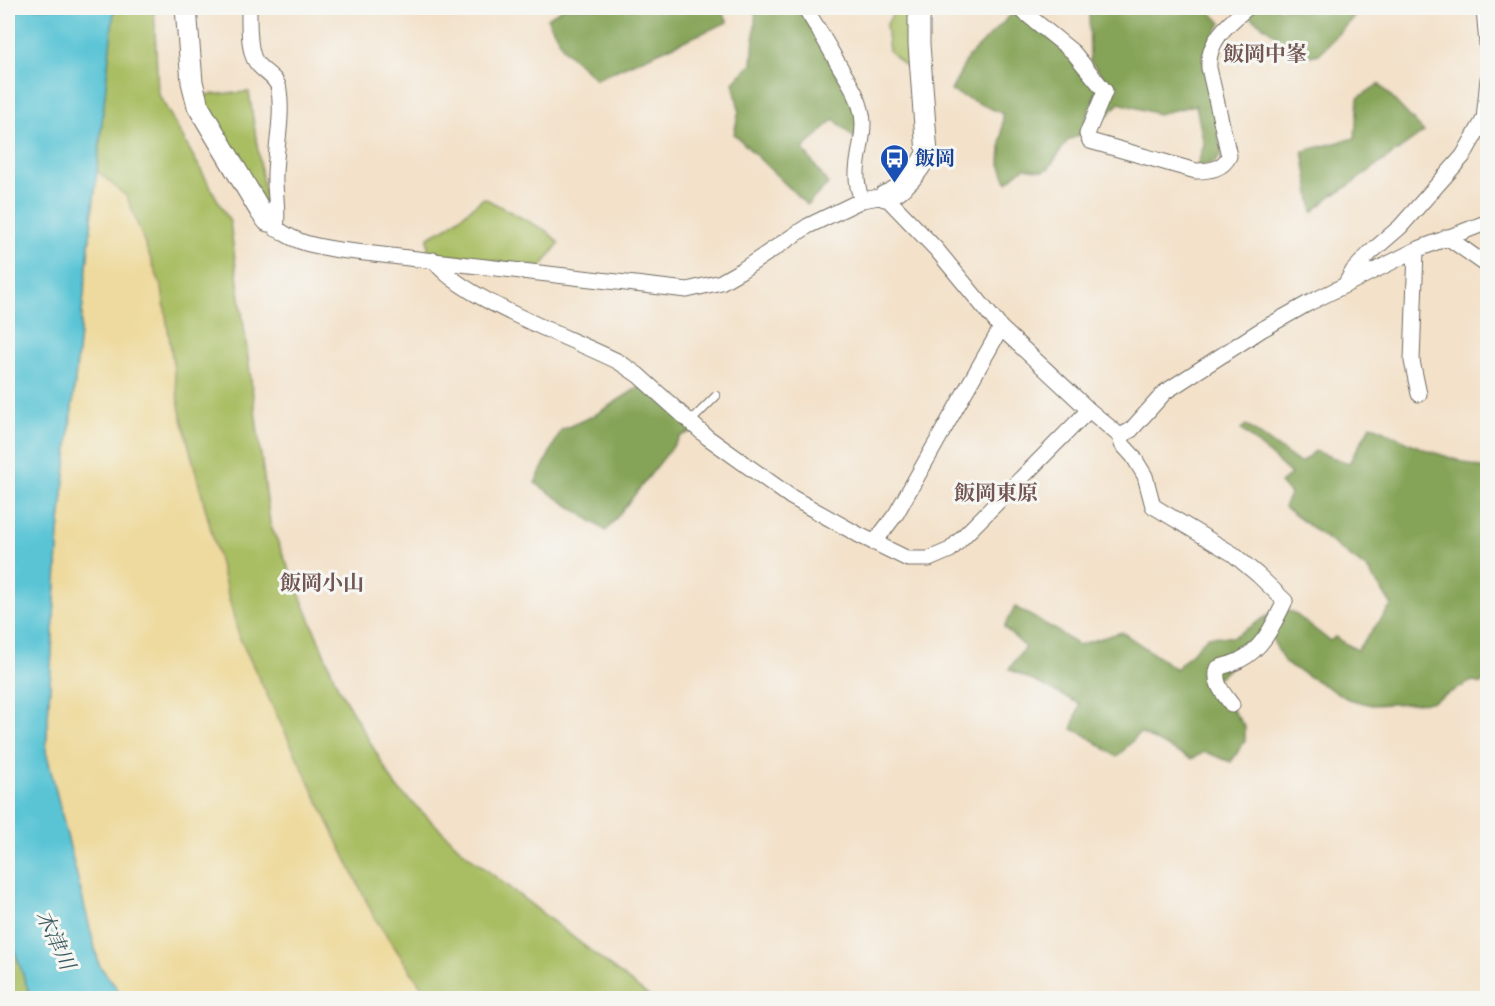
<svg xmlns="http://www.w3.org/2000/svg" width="1495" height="1006" viewBox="0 0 1495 1006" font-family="'IM FELL Double Pica','Noto Serif JP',serif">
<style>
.green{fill:#a9bd62;stroke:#6a7446;stroke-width:1.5}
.forest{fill:#86a458;stroke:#586842;stroke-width:1.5}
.sand{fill:#eeda9e;stroke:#8c8264;stroke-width:1.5}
.water{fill:#5ac4d5;stroke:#427880;stroke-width:1.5}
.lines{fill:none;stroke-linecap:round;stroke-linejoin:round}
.lane-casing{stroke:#716b62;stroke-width:10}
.street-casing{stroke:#716b62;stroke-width:17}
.secondary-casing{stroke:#716b62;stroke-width:23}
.lane{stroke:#fff;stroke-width:8}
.street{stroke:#fff;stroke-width:15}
.secondary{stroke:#fff;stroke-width:21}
.labels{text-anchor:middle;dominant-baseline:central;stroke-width:6;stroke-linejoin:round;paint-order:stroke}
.transit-label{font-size:20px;font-weight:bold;fill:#164399;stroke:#f6f6f2;text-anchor:start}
.neighbourhood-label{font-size:21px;font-weight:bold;fill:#735754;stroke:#f6f6f2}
.water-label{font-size:21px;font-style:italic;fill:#39595e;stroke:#f6f6f2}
</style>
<rect width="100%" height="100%" fill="#f6f6f2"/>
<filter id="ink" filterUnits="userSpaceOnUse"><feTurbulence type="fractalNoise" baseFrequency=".0167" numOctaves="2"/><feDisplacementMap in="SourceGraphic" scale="12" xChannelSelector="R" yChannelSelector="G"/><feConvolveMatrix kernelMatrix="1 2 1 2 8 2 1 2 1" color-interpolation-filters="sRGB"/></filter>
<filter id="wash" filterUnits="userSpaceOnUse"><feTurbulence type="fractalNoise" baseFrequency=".008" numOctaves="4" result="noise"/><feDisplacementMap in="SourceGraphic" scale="24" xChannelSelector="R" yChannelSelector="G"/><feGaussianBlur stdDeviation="1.35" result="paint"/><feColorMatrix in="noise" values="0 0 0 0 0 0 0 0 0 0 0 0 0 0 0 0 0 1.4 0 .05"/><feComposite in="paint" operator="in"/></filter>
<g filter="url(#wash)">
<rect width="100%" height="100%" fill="#f3e1c9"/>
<path class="green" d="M114,8H154L158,93L230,222L270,523L338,687L396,787L465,853L651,998H429L374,917L239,637L180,412L162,289L127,198L97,171Z
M896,8H908L912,21L914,60L905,66L889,51L886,26Z
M249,92L267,209L201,95Z
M484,198L547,231L559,243L541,267L428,253V237L449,226Z
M8,931L31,998H8Z"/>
<path class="forest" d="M564,8H719L728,22L596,79L565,51L547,18Z
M756,8H800L854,105L857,121L855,139L834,119L803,149L828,184L807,205L734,134L739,110L733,82L752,64Z
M1089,8H1207L1221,23L1203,53L1222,154L1215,162L1196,168L1204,145L1196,105L1158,114L1119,103L1101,122L1114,93L1113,88L1090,61Z
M1257,8H1362L1319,54L1306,57L1248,15Z
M1015,11L1065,51L1098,88L1080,135L1068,140L1049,168L1044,171L1024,168L1007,182L1000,164L1003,114L951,91L968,57Z
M1379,84L1424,132L1341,191L1332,195L1313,212L1303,151L1355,138L1358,98Z
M642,385L694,431L681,436L606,531L535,483L561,430L595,415Z
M1246,425L1300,463L1315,451L1349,463L1371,425L1421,448L1487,470L1488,675L1481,684L1472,681L1432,702L1372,705L1348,699L1285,663L1271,637L1286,610L1294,613L1330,641L1335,637L1357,650L1392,605L1367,569L1284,507L1290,494L1280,483L1291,474L1241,429Z
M1015,607L1054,629L1078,645L1122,632L1176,669L1208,636L1234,637L1275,611L1264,634L1213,683L1245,727V741L1231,762L1205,752L1191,759L1140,733L1117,757L1084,734L1072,729L1080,704L1009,669L1025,647L1004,627Z"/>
<path class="sand" d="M97,171L127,197L162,289L180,412L239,637L374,917L429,998H124L99,965L46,751L59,532Z"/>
<path class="water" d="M8,8H114L59,532L46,751L99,965L124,998H31L8,931Z"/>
</g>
<g filter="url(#ink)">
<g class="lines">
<defs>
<path id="lane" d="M690,422L716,396"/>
<path id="street" d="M249,8C249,22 248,51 256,62C262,72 278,77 279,90C283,117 276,146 275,173C274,192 279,210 276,229
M805,8C816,25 826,42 836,60C847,80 862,98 863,123C863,152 850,171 862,200
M1019,8L1073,52L1105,91L1087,134L1090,141L1196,171C1210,171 1223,169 1229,156L1209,68C1207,41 1228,24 1247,8
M1484,8L1488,57
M268,221C291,242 309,245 339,250L687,290L721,282L742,270L808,226L862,200L885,196L936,249L1001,328L1089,410L1120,436L1122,444L1133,456L1145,476L1153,506L1233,554L1258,575L1285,601C1274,623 1264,648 1240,660C1233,664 1225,665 1218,668C1213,683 1224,694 1232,705
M1447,237L1488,266
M1416,250L1412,361L1419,394
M434,260C457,297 576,340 619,362L638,375L707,437L791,497L859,535L908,559H929L950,550L1089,410
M1345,285L1353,271L1370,253L1400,227L1463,156L1484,119L1488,79
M1120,436L1131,430L1165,392L1261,330L1307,304L1416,250L1488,222
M874,543L896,514L1001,328"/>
<path id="secondary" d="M186,8L192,82L198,106L261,212L268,221
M885,196C903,190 918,171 927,154L919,44V19L922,8"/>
</defs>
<use href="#lane" class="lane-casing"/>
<use href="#street" class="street-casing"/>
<use href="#secondary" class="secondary-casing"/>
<use href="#lane" class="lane"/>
<use href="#street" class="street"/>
<use href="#secondary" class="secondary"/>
</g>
</g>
<defs>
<symbol id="bus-pin" viewBox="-11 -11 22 30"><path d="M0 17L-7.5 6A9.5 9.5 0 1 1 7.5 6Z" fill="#1a4fb4" stroke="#f6f6f2"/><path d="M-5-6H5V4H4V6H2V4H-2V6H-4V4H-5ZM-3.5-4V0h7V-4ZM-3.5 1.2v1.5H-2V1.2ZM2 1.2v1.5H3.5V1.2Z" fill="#fff"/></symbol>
</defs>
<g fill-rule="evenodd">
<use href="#bus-pin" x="878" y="142" width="33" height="45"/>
</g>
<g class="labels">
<g class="transit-label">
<text x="915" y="158">飯岡</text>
</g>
<g class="neighbourhood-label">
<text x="1265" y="54">飯岡中峯</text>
<text x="996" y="493">飯岡東原</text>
<text x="322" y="583">飯岡小山</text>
</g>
<g class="water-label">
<text transform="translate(55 940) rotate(65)">木津川</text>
</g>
</g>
<rect width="1495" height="1006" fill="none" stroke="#f6f6f2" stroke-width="30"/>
</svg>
